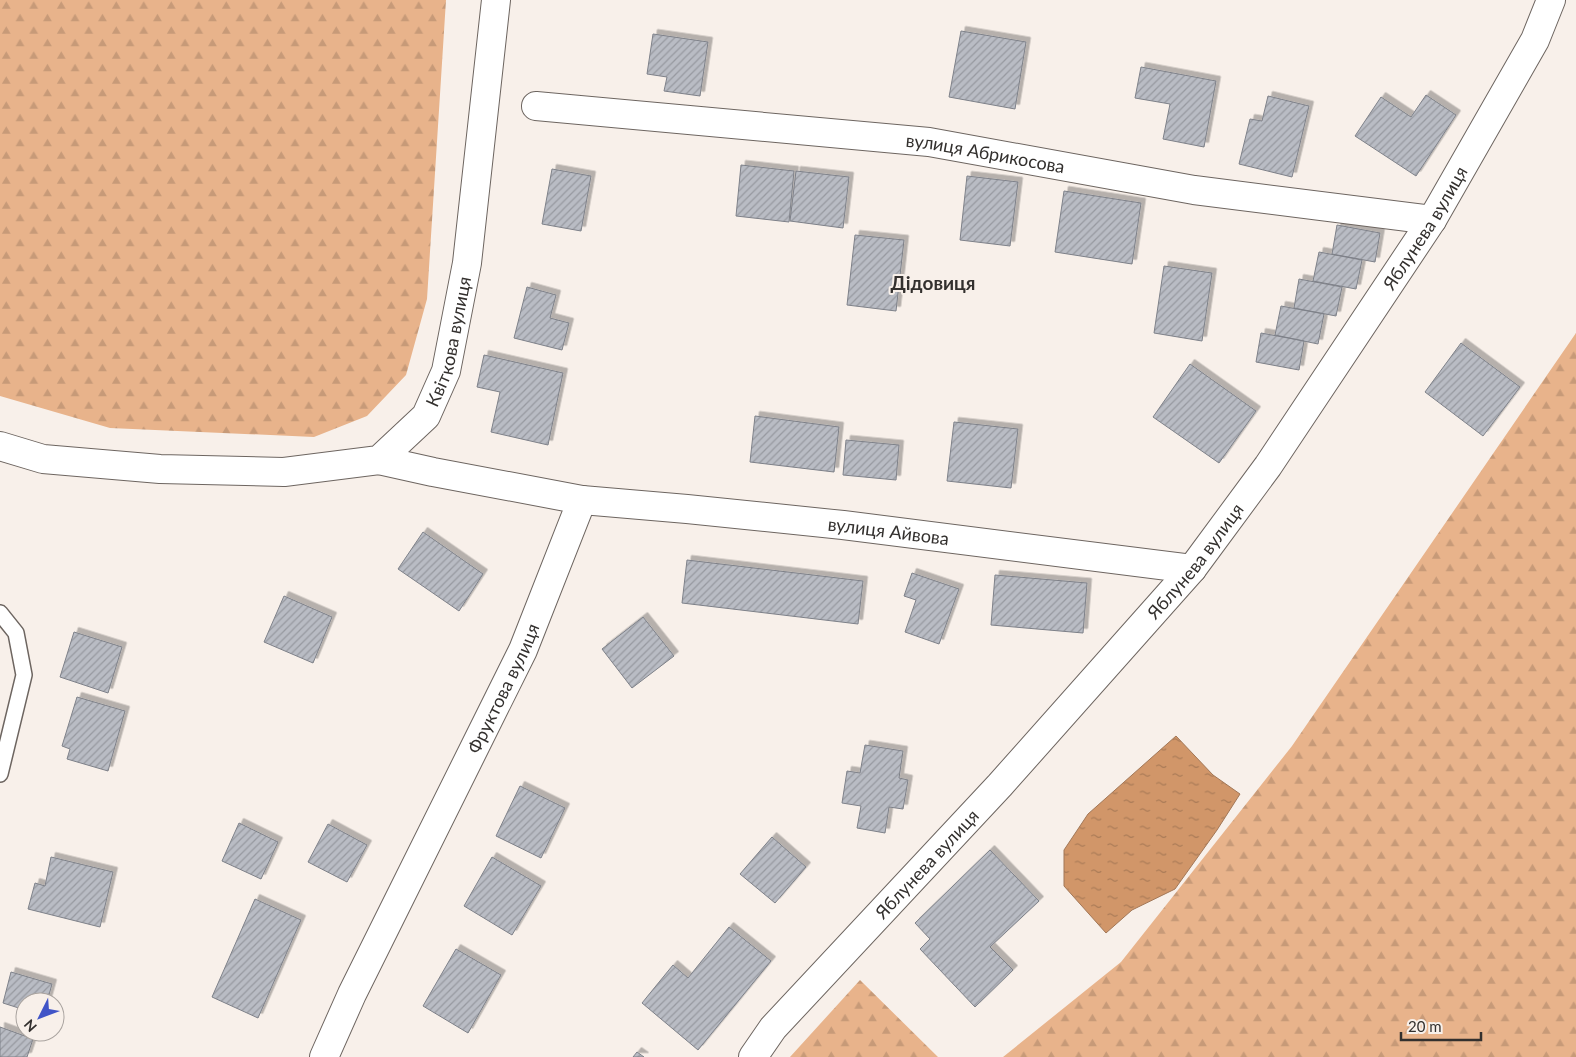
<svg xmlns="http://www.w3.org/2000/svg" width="1576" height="1057" viewBox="0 0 1576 1057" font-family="Lato,sans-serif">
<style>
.forest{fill:url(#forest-firs)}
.water{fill:url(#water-ripples);stroke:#a27757}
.building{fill:url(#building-hatch);stroke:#7e8189;filter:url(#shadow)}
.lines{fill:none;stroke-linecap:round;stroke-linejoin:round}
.service-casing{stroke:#6d6560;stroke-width:18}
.minor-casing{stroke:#6d6560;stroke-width:30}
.service{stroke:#fff;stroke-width:15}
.minor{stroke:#fff;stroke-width:28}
.labels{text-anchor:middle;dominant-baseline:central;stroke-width:4;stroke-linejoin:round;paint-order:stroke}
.street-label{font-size:18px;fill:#33302e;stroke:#f8f0ea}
.neighbourhood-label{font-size:19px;font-weight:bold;fill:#33302e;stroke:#f8f0ea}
</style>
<defs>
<pattern id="forest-firs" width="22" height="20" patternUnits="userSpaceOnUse" patternTransform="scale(1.25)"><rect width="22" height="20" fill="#e8b38b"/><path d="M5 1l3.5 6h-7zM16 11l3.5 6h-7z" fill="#c79a78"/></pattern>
<pattern id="water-ripples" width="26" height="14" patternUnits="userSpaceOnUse" patternTransform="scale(1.25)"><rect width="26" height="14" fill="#d19669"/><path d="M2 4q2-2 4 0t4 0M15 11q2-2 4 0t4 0" fill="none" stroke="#aa7b57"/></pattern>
<pattern id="building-hatch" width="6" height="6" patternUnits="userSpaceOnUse" patternTransform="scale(1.25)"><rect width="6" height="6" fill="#b9bcc4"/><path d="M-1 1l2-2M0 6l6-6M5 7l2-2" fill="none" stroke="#9799a0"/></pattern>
<filter id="shadow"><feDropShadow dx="4.5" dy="-4.5" stdDeviation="0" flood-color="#0004"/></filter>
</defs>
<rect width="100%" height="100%" fill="#f8f0ea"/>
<path class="forest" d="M0,0H446L427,299L406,375L367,416L314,437L110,428L0,396Z
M1576,333V1057H1003L1121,962L1292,746Z
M860,980L938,1057H790Z"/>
<path class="water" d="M1176,736L1213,775L1240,794L1217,830L1175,889L1132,910L1106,933L1064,886V850L1088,814Z"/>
<path class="building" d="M961,31L1026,42L1015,109L949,97Z
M653,34L708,42L700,96L664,91L667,77L647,74Z
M1141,67L1216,81L1204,147L1163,139L1170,104L1135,98Z
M1426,95L1456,115L1416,176L1355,136L1381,97L1411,117Z
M1268,96L1309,106L1292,177L1239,164L1250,119L1262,121Z
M741,165L794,171L789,222L736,216Z
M552,169L591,176L581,231L542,224Z
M796,171L849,177L843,228L790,221Z
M967,176L1018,182L1010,246L960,240Z
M1064,191L1141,203L1132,264L1055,252Z
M1337,225L1380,233L1375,262L1332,254Z
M855,235L904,240L896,311L847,305Z
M1319,252L1362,260L1356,289L1313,281Z
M1164,266L1212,273L1202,341L1154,333Z
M1299,279L1342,287L1336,316L1294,308Z
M527,287L556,295L550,318L569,323L562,350L514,338Z
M1281,306L1324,314L1318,344L1275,335Z
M1261,333L1304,341L1299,370L1256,362Z
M1461,343L1520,387L1483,436L1425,392Z
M484,355L563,373L548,445L491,432L500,392L477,387Z
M1190,364L1256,411L1219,463L1153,417Z
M755,416L839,427L834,472L750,462Z
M954,422L1018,429L1011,488L947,481Z
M846,440L899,445L896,480L843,475Z
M423,532L483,574L459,611L398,569Z
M687,560L863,581L858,624L682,603Z
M912,573L959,589L939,644L905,632L916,600L904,596Z
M995,575L1087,583L1083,633L991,625Z
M284,596L332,617L313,663L264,642Z
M643,617L674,656L632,688L602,649Z
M74,632L122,647L108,693L60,677Z
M77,697L125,711L108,771L67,759L70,749L62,746Z
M865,745L903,751L899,778L908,780L903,809L889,807L885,833L857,828L861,806L842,803L847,771L860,773Z
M520,786L565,808L541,858L496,836Z
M239,823L278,842L261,879L222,861Z
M328,824L367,845L347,882L308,862Z
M772,837L806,867L775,903L740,874Z
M990,850L1039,901L990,947L1013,970L975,1007L920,949L930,939L915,923Z
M51,857L113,872L100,927L28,909L35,883L45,886Z
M492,857L541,886L512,935L464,906Z
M255,899L301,920L258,1018L212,997Z
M729,927L771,961L698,1050L642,1003L673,965L688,978Z
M456,949L501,975L468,1033L423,1006Z
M11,972L52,984L47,1002H25V1010L3,1003Z
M0,1027L33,1039L27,1057H0Z
M637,1052L644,1057H633Z"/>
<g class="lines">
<defs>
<path id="service" d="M0,613L16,633L24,675L0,774"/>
<g id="minor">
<path id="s1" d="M536,106L929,142L1194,190L1432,220"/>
<path id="s2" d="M0,446L43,459L160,469L284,472L379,460L426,416L446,371L467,263L496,0"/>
<path id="s3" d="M582,500L687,509L843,525L1192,569"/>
<path id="s4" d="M324,1057L352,994L523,650L582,500L433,472L379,460"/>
<path id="s5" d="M753,1057L773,1028L1000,785L1192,569L1268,466L1432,220L1535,40L1551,0"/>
</g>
</defs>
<use href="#service" class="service-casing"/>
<use href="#minor" class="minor-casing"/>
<use href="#service" class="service"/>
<use href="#minor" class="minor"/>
</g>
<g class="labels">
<g class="street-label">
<text stroke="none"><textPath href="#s1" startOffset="452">вулиця Абрикосова</textPath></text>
<text stroke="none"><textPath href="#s5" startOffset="1070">Яблунева вулиця</textPath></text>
<text stroke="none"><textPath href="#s2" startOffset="525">Квіткова вулиця</textPath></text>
<text stroke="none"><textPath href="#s3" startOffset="308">вулиця Айвова</textPath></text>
<text stroke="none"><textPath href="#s5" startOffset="665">Яблунева вулиця</textPath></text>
<text stroke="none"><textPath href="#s4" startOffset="410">Фруктова вулиця</textPath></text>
<text stroke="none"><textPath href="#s5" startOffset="260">Яблунева вулиця</textPath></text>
</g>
<g class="neighbourhood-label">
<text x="933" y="282">Дідовиця</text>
</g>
</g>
<g transform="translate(40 1017) rotate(228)"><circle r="24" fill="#f8f0ea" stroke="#a9a39f"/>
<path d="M0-4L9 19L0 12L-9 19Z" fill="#4054c7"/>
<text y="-8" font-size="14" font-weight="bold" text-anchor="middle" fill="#33302e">N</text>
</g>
<path d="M1401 1032v8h80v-8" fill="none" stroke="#33302e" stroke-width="2.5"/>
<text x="1408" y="1032" font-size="15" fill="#33302e" stroke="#f8f0ea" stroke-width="4" paint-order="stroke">20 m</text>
</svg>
